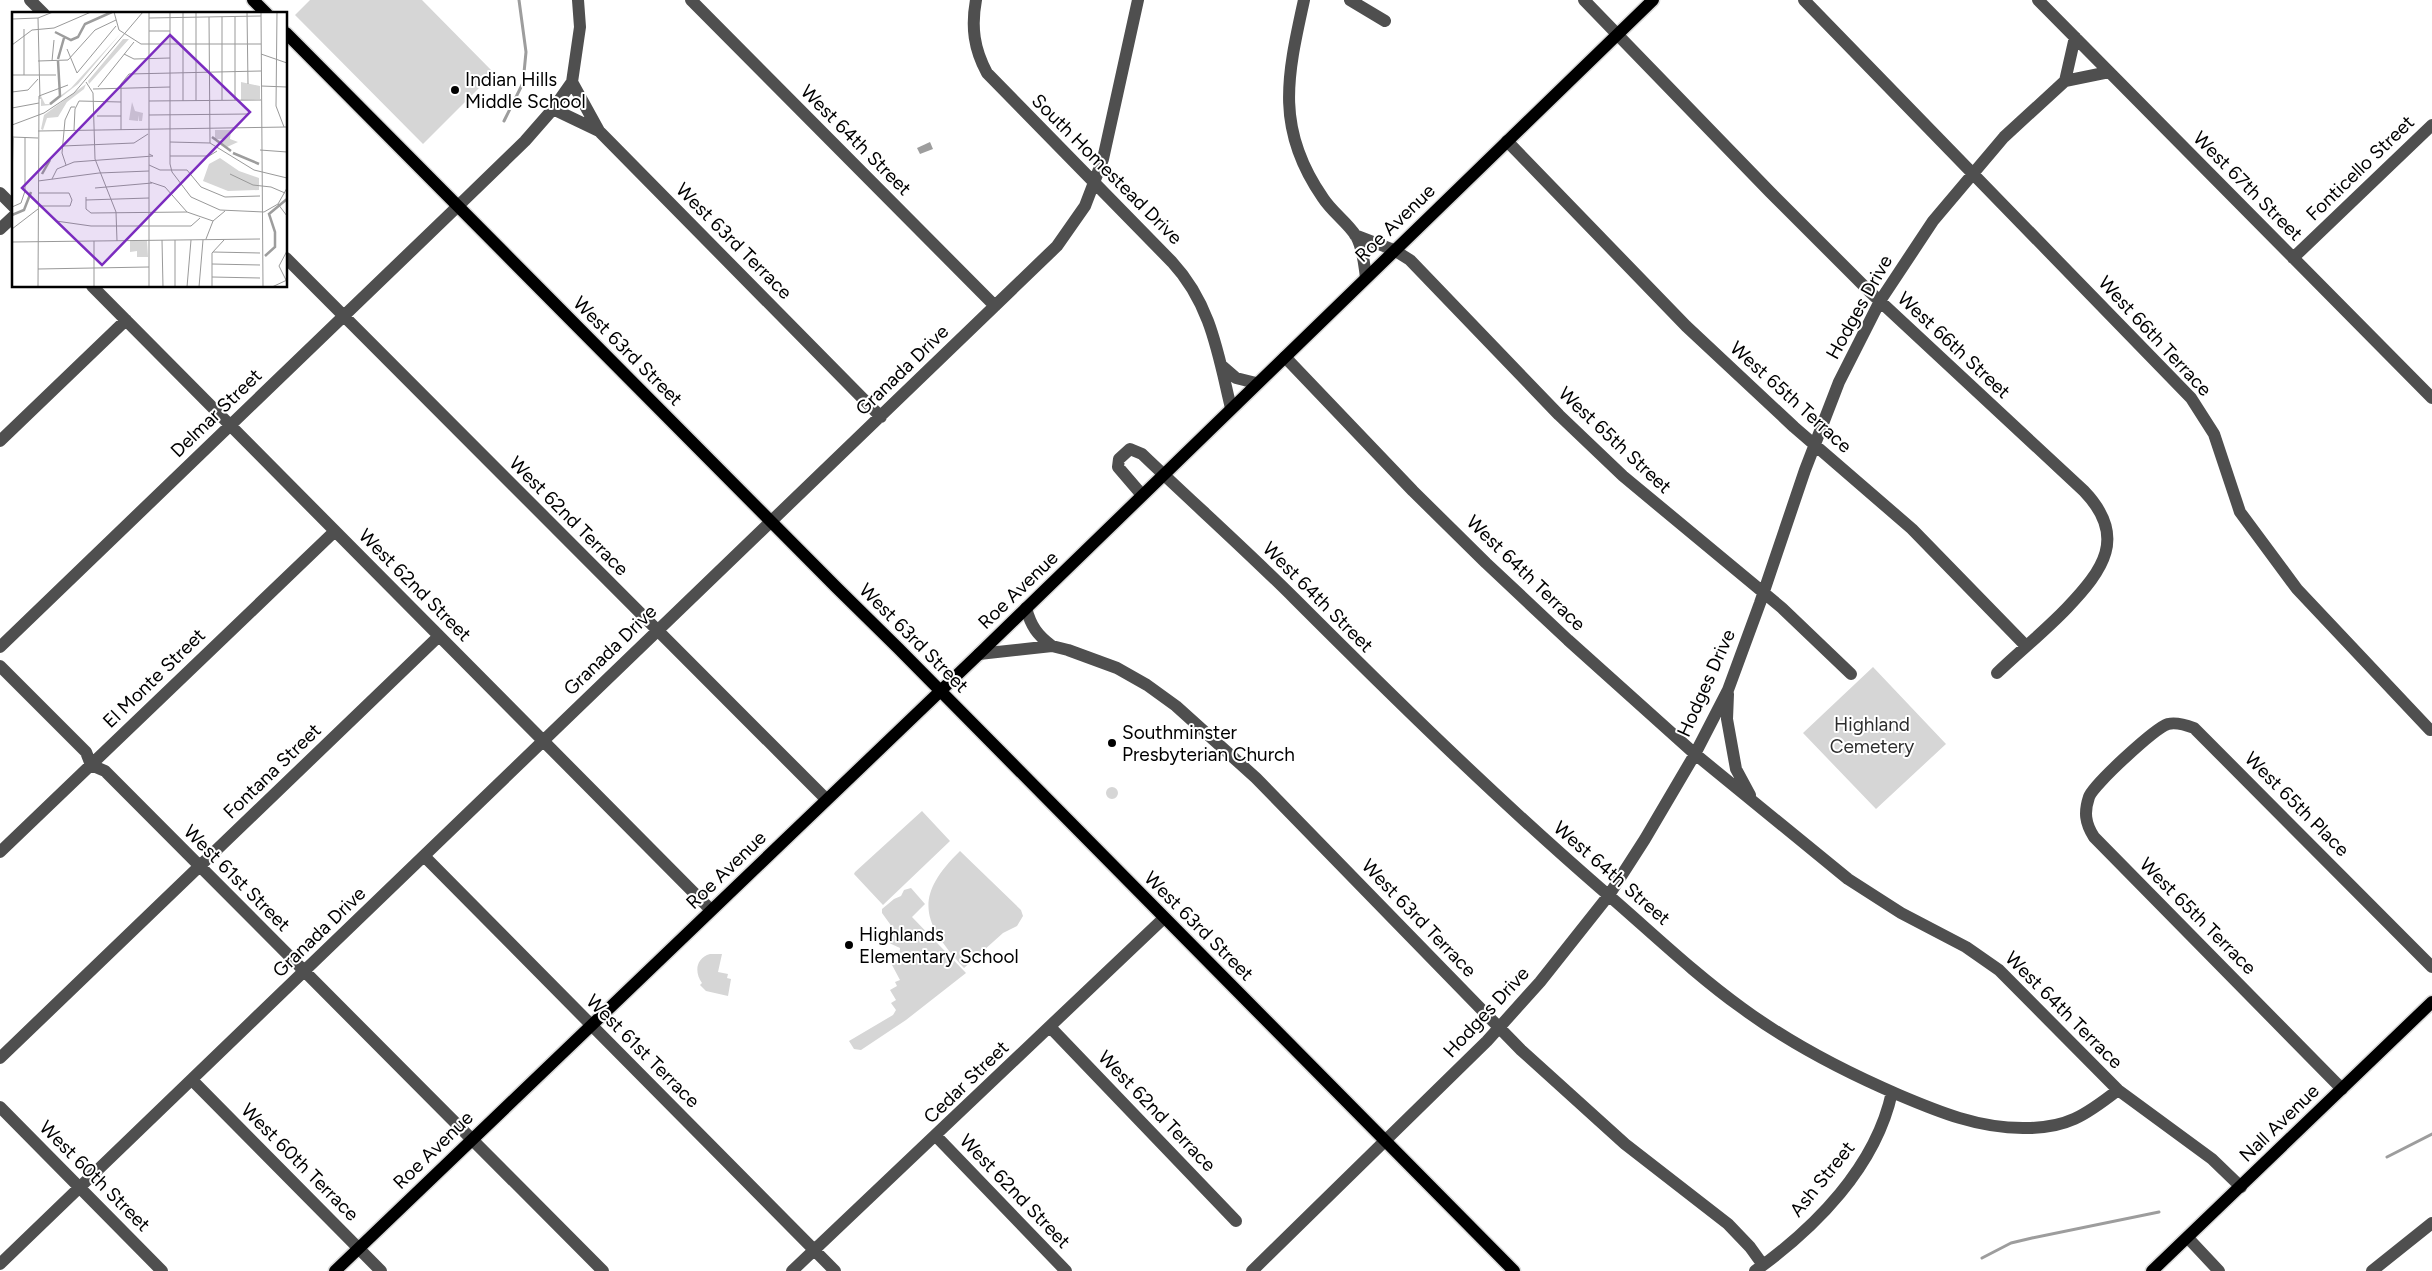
<svg xmlns="http://www.w3.org/2000/svg" width="2432" height="1271" viewBox="0 0 2432 1271" font-family="Figtree,sans-serif">
<style>
.green{fill:#d6d6d6}
.water{fill:#9d9d9d}
.lines{fill:none;stroke-linecap:round;stroke-linejoin:round}
.stream{stroke:#9d9d9d;stroke-width:3}
.major-casing{stroke:#dbdbdb;stroke-width:15}
.minor{stroke:#4f4f4f;stroke-width:12}
.major{stroke:#000;stroke-width:12}
.poi-dot{fill:#000;stroke:#fff;stroke-width:2}
.labels{text-anchor:middle;dominant-baseline:central;stroke-width:4;stroke-linejoin:round;paint-order:stroke}
.poi-label{font-size:19px;fill:#000;stroke:#fff;text-anchor:start}
.street-label{font-size:19px;fill:#000;stroke:#fff}
.park-label{font-size:19px;fill:#2d2d2d;stroke:#fff}
.inset-river{fill:none;stroke:#9d9d9d;stroke-width:2.5}
.inset-road{fill:none;stroke:#999;stroke-width:1}
.view{fill:#7b2cbf;fill-opacity:0.15;stroke:#7b2cbf;stroke-width:2.5}
.inset-edge{fill:none;stroke:#000;stroke-width:2.5}
</style>
<rect width="100%" height="100%" fill="#fff"/>
<path class="green" d="M310,0H422L494,73L423,144L295,15Z
M1873,667L1946,744L1876,809L1803,733Z
M1106 793a6 6 0 1 1 12 0a6 6 0 1 1-12 0Z
M922,811L950,841L883,905L854,874L855,872Z
M960,851L1021,910L1023,916L1017,926L1003,933L964,968C922,922 913,897 960,851Z
M911,888L925,904L912,917L966,973L906,1020L861,1050L854,1049L849,1041L893,1015L896,1010L891,1003L896,1000L890,990L897,986L895,982L900,980L892,965L899,961L900,948L887,942L888,933L895,931L882,913V909L894,899L901,896L904,890Z
M710,954H722L718,972L728,974L727,978L731,979L728,996L706,991L700,985L702,983C694,972 696,958 710,954Z"/>
<path class="water" d="M930,142L933,149L920,154L917,148Z"/>
<g class="lines">
<path class="stream" d="M504,121L523,83L526,52L519,0
M2387,1157L2432,1134
M1982,1258L2011,1243L2032,1238L2159,1212"/>
<defs>
<path id="major" d="M253,0L267,14
M286,33L837,588L898,648L1514,1271
M335,1271L979,654L1653,0
M2152,1271L2432,1002"/>
</defs>
<use href="#major" class="major-casing"/>
<path class="minor" d="M30,0L44,14
M691,0L995,306
M976,0C971,27 974,49 987,73L1172,262C1211,304 1218,354 1231,408
M1304,0C1287,77 1275,129 1323,198C1332,212 1347,222 1356,236C1363,248 1364,264 1366,277
M1350,0L1385,21
M1584,0L1770,192L1869,291L2084,491C2128,537 2103,570 2067,608C2045,631 2020,651 1997,673
M1804,0L2191,398L2214,434L2240,512L2297,589L2430,730
M2038,0L2432,398
M2065,81L2075,37
M572,82L599,131L881,417
M553,109L599,131
M1507,141L1686,326L1794,427L1912,529L2026,646
M0,193L14,207
M0,229L14,216
M1355,235L1394,250L1410,260L1559,415L1623,476L1782,608L1851,674
M286,258L826,799
M2293,258L2432,125
M92,286L711,910
M1285,357L1413,491L1486,563L1568,640L1695,754L1848,879L1901,913L1966,947L1999,970L2118,1090L2212,1159L2241,1187
M1221,365L1236,378L1256,383
M0,441L126,320
M1142,495L1118,467L1119,459L1130,449L1142,454C1192,502 1245,549 1295,599C1394,698 1494,796 1600,888C1647,928 1692,972 1742,1008C1791,1044 1843,1071 1899,1095C1939,1112 1978,1128 2023,1128C2066,1129 2086,1115 2118,1090
M1026,608C1031,626 1037,635 1052,646
M0,647L458,206L525,141L553,109L572,82L580,27L578,0
M979,654L1052,646L1068,650L1117,668L1147,685L1176,706L1256,778L1521,1050L1625,1144L1728,1224L1750,1247L1763,1265
M0,666L86,752L91,765L105,771L603,1271
M1728,694L1727,719L1736,769L1750,795
M0,852L335,531
M424,856L835,1271
M1050,1027L1236,1221
M0,1058L439,636
M192,1080L381,1271
M2342,1089L2094,837C2085,823 2084,812 2089,797C2093,785 2155,728 2168,724C2176,722 2186,725 2194,728L2432,967
M0,1107L162,1271
M936,1136L1066,1271
M2188,1238L2219,1271
M0,1264L1057,246L1085,206L1103,159L1138,0
M792,1271L1164,918
M1252,1271L1487,1041L1540,982L1609,895L1645,839L1695,754L1728,690L1760,603L1805,470L1839,382L1880,301L1933,221L2004,137L2065,81L2109,72
M1755,1271C1815,1228 1876,1167 1892,1092
M2372,1271L2432,1223"/>
<use href="#major" class="major"/>
</g>
<g class="poi-dot">
<circle cx="455" cy="90" r="5"/>
<circle cx="1112" cy="743" r="5"/>
<circle cx="849" cy="945" r="5"/>
</g>
<g class="labels">
<g class="poi-label">
<text x="465" y="79">Indian Hills<tspan x="465" dy="22">Middle School</tspan></text>
<text x="1122" y="732">Southminster<tspan x="1122" dy="22">Presbyterian Church</tspan></text>
<text x="859" y="934">Highlands<tspan x="859" dy="22">Elementary School</tspan></text>
</g>
<g class="street-label">
<text transform="translate(856 140) rotate(45)">West 64th Street</text>
<text transform="translate(2360 168) rotate(-44)">Fonticello Street</text>
<text transform="translate(1107 169) rotate(45)">South Homestead Drive</text>
<text transform="translate(2248 186) rotate(45)">West 67th Street</text>
<text transform="translate(1395 223) rotate(-44)">Roe Avenue</text>
<text transform="translate(734 241) rotate(45)">West 63rd Terrace</text>
<text transform="translate(1859 307) rotate(-61)">Hodges Drive</text>
<text transform="translate(2155 336) rotate(47)">West 66th Terrace</text>
<text transform="translate(1954 345) rotate(43)">West 66th Street</text>
<text transform="translate(628 351) rotate(45)">West 63rd Street</text>
<text transform="translate(902 370) rotate(-44)">Granada Drive</text>
<text transform="translate(1791 397) rotate(42)">West 65th Terrace</text>
<text transform="translate(216 413) rotate(-44)">Delmar Street</text>
<text transform="translate(1615 440) rotate(43)">West 65th Street</text>
<text transform="translate(569 516) rotate(45)">West 62nd Terrace</text>
<text transform="translate(1526 573) rotate(44)">West 64th Terrace</text>
<text transform="translate(415 585) rotate(45)">West 62nd Street</text>
<text transform="translate(1018 590) rotate(-44)">Roe Avenue</text>
<text transform="translate(1318 597) rotate(45)">West 64th Street</text>
<text transform="translate(914 638) rotate(45)">West 63rd Street</text>
<text transform="translate(610 650) rotate(-44)">Granada Drive</text>
<text transform="translate(154 678) rotate(-44)">El Monte Street</text>
<text transform="translate(1706 683) rotate(-66)">Hodges Drive</text>
<text transform="translate(272 771) rotate(-44)">Fontana Street</text>
<text transform="translate(2297 804) rotate(45)">West 65th Place</text>
<text transform="translate(726 870) rotate(-44)">Roe Avenue</text>
<text transform="translate(1612 873) rotate(41)">West 64th Street</text>
<text transform="translate(237 878) rotate(45)">West 61st Street</text>
<text transform="translate(2198 916) rotate(45)">West 65th Terrace</text>
<text transform="translate(1419 918) rotate(46)">West 63rd Terrace</text>
<text transform="translate(1199 926) rotate(45)">West 63rd Street</text>
<text transform="translate(319 932) rotate(-44)">Granada Drive</text>
<text transform="translate(2064 1010) rotate(45)">West 64th Terrace</text>
<text transform="translate(1486 1012) rotate(-47)">Hodges Drive</text>
<text transform="translate(643 1051) rotate(45)">West 61st Terrace</text>
<text transform="translate(966 1082) rotate(-44)">Cedar Street</text>
<text transform="translate(1157 1111) rotate(46)">West 62nd Terrace</text>
<text transform="translate(2279 1123) rotate(-44)">Nall Avenue</text>
<text transform="translate(433 1150) rotate(-44)">Roe Avenue</text>
<text transform="translate(300 1162) rotate(45)">West 60th Terrace</text>
<text transform="translate(95 1176) rotate(45)">West 60th Street</text>
<text transform="translate(1822 1179) rotate(-51)">Ash Street</text>
<text transform="translate(1015 1191) rotate(46)">West 62nd Street</text>
</g>
<g class="park-label">
<text x="1872" y="724">Highland<tspan x="1872" dy="22">Cemetery</tspan></text>
</g>
</g>
<g transform="translate(12 12)">
<rect width="275" height="275" fill="#fff"/>
<path d="M109,21L66,72L39,93L29,94V84L33,92H37L59,76ZM111,27H117L77,72L76,69ZM229,70L248,74V87L229,88ZM74,72L72,77L55,90L46,105L35,106L31,118L29,117L32,103ZM120,90L123,99L131,101L130,109H127L126,103V109L117,108ZM203,118H219L218,127L226,130L215,135L209,131L213,127H203ZM208,146L227,159L247,166V178L216,179L191,169L197,152ZM135,228L136,245H125V239L118,240V229Z" fill="#d6d6d6"/>
<path class="inset-river" d="M43,20L59,28L66,25L73,12L100,0M46,47L52,26M38,92L48,84L46,49M200,125L219,139M221,141L247,152M30,162L38,148M0,203L12,198L19,180M253,244L263,235V220L257,202L275,187"/>
<path class="inset-road" d="M102,0L107,18L129,32H249M158,0V152L160,160L179,185L208,198L252,200L266,192M235,0L236,72M249,0L251,275M265,0L264,94L272,115M197,5L198,131L242,158L275,166M223,5V88M26,6L28,87M137,6L249,4M0,7L26,6L41,0M137,19H158M0,33L20,18L42,16L79,0M55,37L65,61L104,14M112,42L122,47L158,46M249,42L275,51M26,49L56,48L83,18L104,8M40,49L42,28M0,63H44M12,63V17M74,70L81,81L83,147L104,200L105,229M249,74L275,75M86,75L122,30M81,77L158,75M0,80L16,78L26,67M27,84L56,73M210,88V5M137,89L249,88M171,89V0M184,89V0M0,96L27,91M137,103L237,102M85,104H109M0,113L32,101L62,81L131,0M62,118L63,97L67,89L109,90M109,118V72L117,62L249,59M26,119L275,115M0,125L26,126M158,130L198,131M51,134L122,131L136,122M248,138L275,140M158,144H197L205,139M54,153L50,141L53,108L59,95H63M137,153L148,158H175L189,175L213,185L248,184M218,162L241,173L259,175L273,181M40,167L45,157L62,150L141,144L137,142M26,169L87,161L137,159M138,170L153,175L175,200M0,176L1,126M83,176L140,171M275,176L266,192L275,204M74,185V197L79,201L175,200L201,209M74,188L137,186M26,194H58L60,188L57,181H26M0,195L9,191L13,179V126M44,209L79,214H179L188,206M0,217L26,197M194,227L201,209L213,199M150,228L151,275M0,230L248,227M201,240L248,241M200,252L248,253M26,257L137,255M200,265L248,266M274,268L267,254L275,239M26,275L27,84M82,275V229M137,275V0M163,275V228M175,275L179,228M187,275L191,228M200,275V241L212,228M260,275L275,268"/>
<path class="view" d="M158,23L238,100L90,253L10,176Z"/>
<rect width="275" height="275" class="inset-edge"/>
</g>
</svg>
